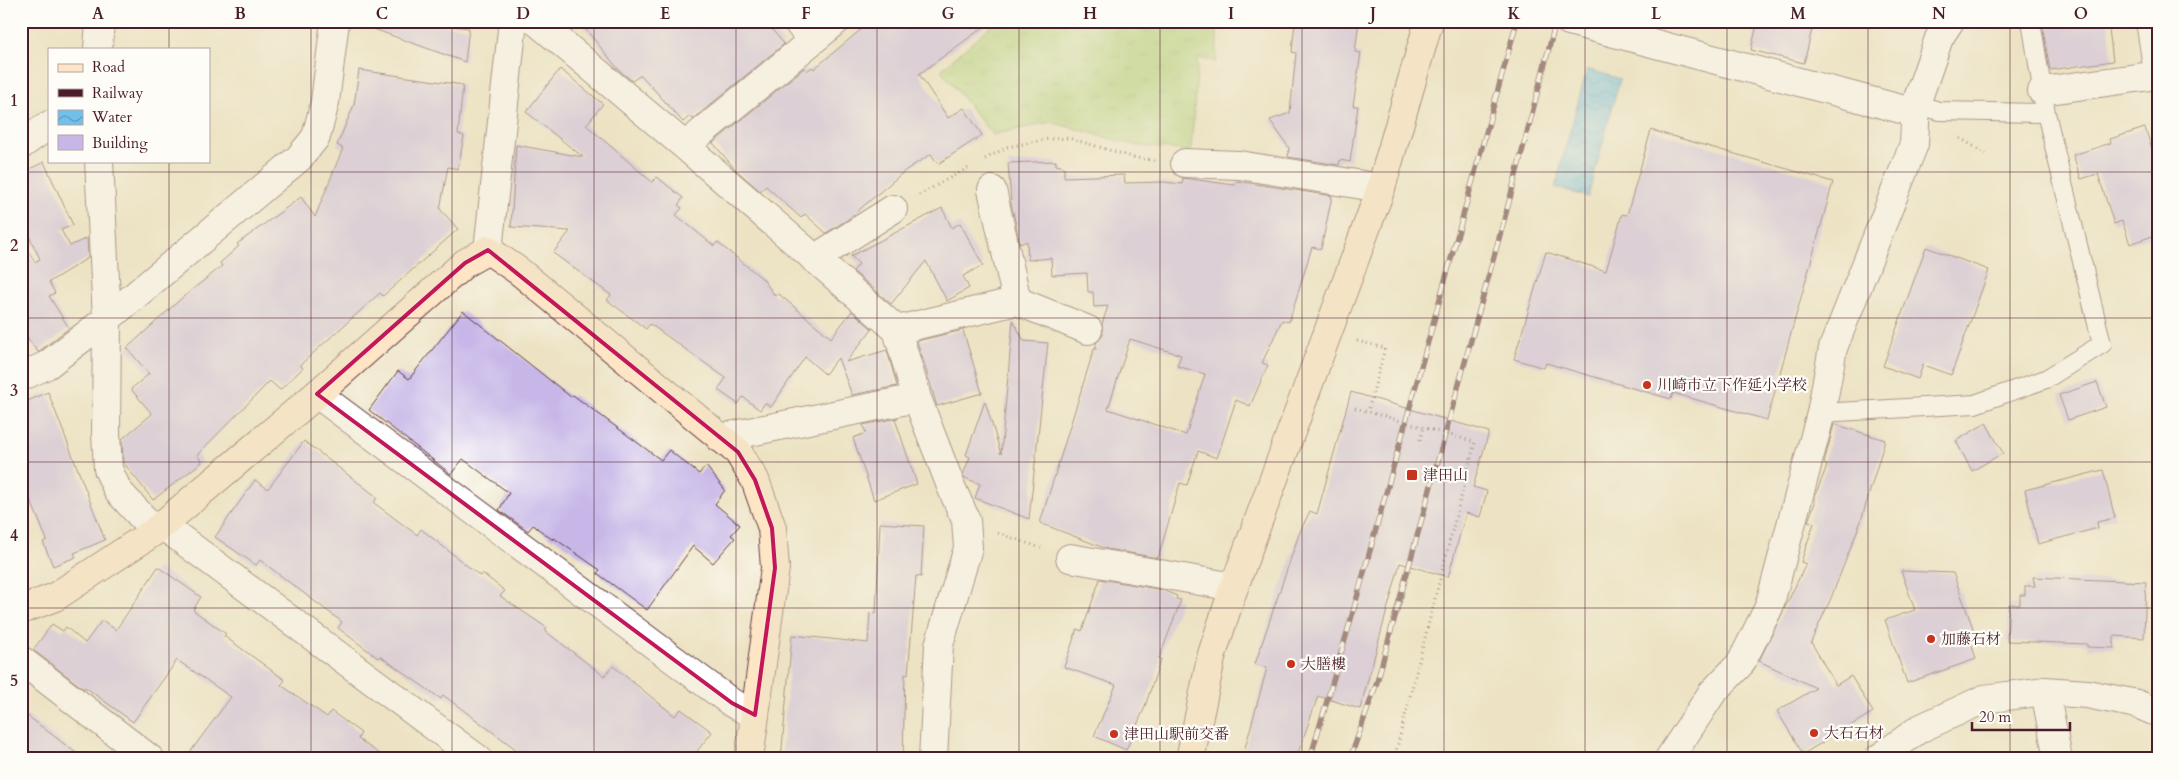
<svg xmlns="http://www.w3.org/2000/svg" width="2179" height="780" viewBox="0 0 2179 780" font-family="Cardo,'Noto Serif JP',serif">
<style>
.grass{fill:url(#grass-tufts);stroke:#7c7953}
.water{fill:url(#water-waves);stroke:#5e708c}
.building{fill:#c7b7e8;fill-rule:evenodd}
.lines{fill:none;stroke-linecap:round;stroke-linejoin:round}
.lane-casing{stroke:#623c42;stroke-width:20}
.street-casing{stroke:#623c42;stroke-width:30}
.secondary-casing{stroke:#623c42;stroke-width:30}
.path{stroke:#623c42;stroke-width:3;stroke-dasharray:1 4;stroke-linecap:butt}
.lane{stroke:#fff;stroke-width:18}
.street{stroke:#fff;stroke-width:28}
.secondary{stroke:#fde5c5;stroke-width:28}
.rail-casing{stroke:#4a1f2b;stroke-width:5.5}
.rail{stroke:#fdfcf7;stroke-width:4;stroke-dasharray:11;stroke-linecap:butt}
.path-bridge{stroke:#623c42;stroke-width:3;stroke-dasharray:1 4;stroke-linecap:butt}
.marked{fill:none;stroke:#c2185b;stroke-width:4;stroke-linejoin:round}
.grid{fill:none;stroke:#4a1f2b;stroke-width:1;stroke-opacity:0.55}
.poi-dot{fill:#c8321e;stroke:#fdfcf7;stroke-width:2}
.labels{text-anchor:middle;dominant-baseline:central;stroke-width:4.5;stroke-linejoin:round;paint-order:stroke}
.poi-label{font-size:15px;fill:#4a1f2b;stroke:#fdfcf7;text-anchor:start}
.neatline{fill:none;stroke:#4a1f2b;stroke-width:2}
.grid-label{font-size:16px;text-anchor:middle;font-weight:bold;fill:#4a1f2b}
</style>
<defs>
<pattern id="grass-tufts" width="24" height="20" patternUnits="userSpaceOnUse" patternTransform="scale(1.25)"><rect width="24" height="20" fill="#afd37b"/><path d="M3 7l-1-3M5 7V3M7 7l1-3M15 17l-1-3M17 17v-4M19 17l1-3" fill="none" stroke="#98b56a"/></pattern>
<pattern id="water-waves" width="16" height="10" patternUnits="userSpaceOnUse" patternTransform="scale(1.25)"><rect width="16" height="10" fill="#71c0ec"/><path d="M0 5q4-4 8 0t8 0" fill="none" stroke="#5f9bbf"/></pattern>
</defs>
<rect width="100%" height="100%" fill="#fdfcf7"/>
<filter id="ink" filterUnits="userSpaceOnUse"><feTurbulence type="fractalNoise" baseFrequency=".02" numOctaves="2"/><feDisplacementMap in="SourceGraphic" scale="10" xChannelSelector="R" yChannelSelector="G"/><feConvolveMatrix kernelMatrix="1 2 1 2 8 2 1 2 1" color-interpolation-filters="sRGB"/></filter>
<filter id="wash" filterUnits="userSpaceOnUse"><feTurbulence type="fractalNoise" baseFrequency=".0096" numOctaves="4" result="noise"/><feDisplacementMap in="SourceGraphic" scale="20" xChannelSelector="R" yChannelSelector="G"/><feGaussianBlur stdDeviation="1.12" result="paint"/><feColorMatrix in="noise" values="0 0 0 0 0 0 0 0 0 0 0 0 0 0 0 0 0 1.4 0 .05"/><feComposite in="paint" operator="in"/></filter>
<g filter="url(#wash)">
<rect width="100%" height="100%" fill="#ede3c4"/>
<path class="grass" d="M996,21H1218L1216,62L1198,58L1191,151L1137,146L1051,122L992,135L941,70Z"/>
<path class="water" d="M1587,69L1620,79L1588,197L1555,187Z"/>
<g id="blocks">
<path class="building" d="M372,21H403L469,28L465,62L371,28Z
M579,21H765L784,44L693,119L690,116L683,122L641,75L632,81L619,70Z
M871,21H992L919,74L948,118L964,108L982,135L938,164L931,154L906,170L847,220L826,233L805,214L801,218L766,186L760,191L735,169L713,143L804,68L807,71L812,67L814,69Z
M1295,21H1359L1355,52L1361,53L1353,106H1358L1350,162L1340,160L1339,165L1288,157L1289,148L1270,120L1290,113L1296,53L1292,52Z
M1758,21H1814L1804,63L1751,50Z
M2055,21H2108L2113,61L2050,70L2042,24Z
M560,69L603,104L586,125L652,182L657,177L683,198L678,205L682,208L676,215L714,246L717,242L763,279L775,296L779,294L831,338L852,311L872,329L846,362L887,350L897,386L852,395L838,358L825,374L805,357L771,407L765,403L760,410L743,397L738,404L718,390L726,378L650,324L646,329L607,300L611,295L553,253L570,231L511,227L516,145L583,157L526,112Z
M359,70L463,85L458,134L464,136L458,169L448,167L440,209L458,229L383,296L380,293L300,365L303,368L280,390L270,381L197,455L202,462L153,500L123,462L122,439L152,414L131,389L149,374L127,348L183,297L222,266L220,263L239,246L237,244L301,197L315,217L343,148L337,145L354,105Z
M2145,128L2158,166V234L2130,244L2122,221L2114,224L2098,174L2081,179L2073,155L2111,143L2110,139Z
M1651,130L1833,182L1767,420L1673,393L1671,399L1546,363L1544,368L1514,359L1546,252L1606,271L1622,214L1627,215Z
M1056,161V165L1064,167V177L1124,175L1125,183L1164,182L1182,184L1183,178L1235,185L1237,181L1332,196L1321,249L1312,247L1289,322L1282,320L1262,363L1268,365L1250,406L1236,400L1217,458L1198,451L1187,485L1180,483L1158,558L1107,549L1040,523L1094,349H1096V343L1103,335L1102,324L1108,306L1094,307L1093,292H1088L1087,273L1052,275L1051,258L1028,260L1027,241L1020,244L1011,202L1008,163ZM1130,339L1181,355L1177,366L1205,374L1186,435L1108,409Z
M44,162L73,225L61,230L70,246L87,238L88,258L49,282L55,293L49,296L69,328L38,352L21,329V240L35,262L40,259L21,219V173Z
M942,208L952,228L960,223L983,265L963,276L969,288L947,301L926,261L891,304L853,271L859,264L851,256Z
M1926,247L1989,270L1951,375L1923,365L1918,379L1883,366Z
M463,311L571,397L573,395L661,460L669,450L699,474L706,466L725,490L715,504L740,525L731,535L735,538L713,563L693,546L647,610L597,573L600,570L554,538L553,540L533,525L528,531L499,510L509,493L463,459L451,474L369,410L398,371L409,379Z
M1013,320L1024,341L1048,343L1029,519L975,498L980,484L965,478L963,475L970,457L966,455L985,401L1001,454Z
M963,330L982,393L937,406L917,341Z
M2097,382L2106,407L2068,420L2059,395Z
M48,392L105,540L74,553L76,557L53,566L43,542L47,540L21,477V404Z
M1351,392L1489,432L1473,487L1487,491L1480,517L1466,513L1448,577L1400,563L1360,709L1318,696L1297,756L1294,755L1293,759H1242L1267,668L1255,664L1299,534L1310,511L1317,514Z
M898,418L895,419L917,484L874,500L853,438L866,433L863,425Z
M1986,423L2003,453L1972,471L1956,441Z
M1834,424L1885,440L1861,521L1831,598L1811,642L1836,685L1851,676L1873,712L1803,754L1777,711L1816,688L1759,661L1806,564L1801,562L1814,523L1808,521L1815,503V496L1827,466L1824,463Z
M304,441L377,497L374,503L417,535L421,529L480,576L482,573L505,591L500,596L547,628L545,631L604,676L613,666L675,716L681,709L712,732L691,759H529L443,695L441,699L380,656L378,658L338,628L342,622L260,560L256,565L215,537L255,480L268,489Z
M2103,470L2115,518L2097,522L2098,528L2038,544L2025,490Z
M880,523L924,526L921,577L916,576L908,675L905,674L903,758L829,755V759H781L792,635L868,643L870,613L876,614Z
M158,567L201,597L193,610L226,634L224,636L285,680L281,685L327,717L331,711L361,733L358,739L387,759H185L231,697L177,660L133,722L85,687L84,689L33,650L52,624L63,631L66,627L85,643L102,620L116,630Z
M1901,571L1953,573L1977,639H1970L1976,659L1907,683L1885,620L1915,610Z
M2033,577L2146,582L2144,638L2114,636V648L2087,647V644L2007,641L2009,604L2020,605V595H2025V586H2035Z
M1100,579L1163,590L1177,596L1176,599L1181,600L1159,659H1161L1144,709L1126,750L1094,736L1116,685L1064,667L1077,629L1082,631Z
M21,711L84,759H21Z"/>
</g>
</g>
<g filter="url(#ink)">
<use href="#blocks" fill-opacity="0" stroke="#623c42" stroke-width="1"/>
<g class="lines">
<defs>
<path id="lane" d="M1916,104L1939,111L2046,113
M1821,413L1975,404L2046,379L2102,344L2046,113L2031,21"/>
<path id="street" d="M536,21L685,146L897,330L917,398L952,489L966,520L968,548L939,645L933,759
M797,21L812,41
M1569,21L1916,113
M2150,21L2158,72
M98,49L100,21
M2042,91L2158,75
M21,145L49,125
M685,146L836,21
M99,161L107,319L106,434L108,469L118,491L155,531
M1185,163L1239,165L1381,188
M992,190L1017,301
M488,250L513,21
M814,259L893,209
M897,330L1017,301L1088,330
M21,377L47,365L107,319L299,158L316,137L325,102L335,21
M317,394L732,703L755,715
M720,438L917,398
M162,525L478,759
M1070,558L1234,587
M21,660L150,759
M2045,691L2058,759
M1669,759L1712,693L1741,663L1769,607L1821,413L1833,348L1914,144L1916,104L1939,38L1950,21
M1878,759L1919,729L1984,699L2045,691L2087,694L2137,704L2158,713"/>
<path id="secondary" d="M21,610L55,597L155,531L317,394L465,263L488,250L520,272L738,452L755,480L772,528L775,568L749,759
M1190,759L1212,654L1234,587L1381,188L1429,21"/>
</defs>
<use href="#lane" class="lane-casing"/>
<use href="#street" class="street-casing"/>
<use href="#secondary" class="secondary-casing"/>
<path class="path" d="M1960,138L1986,154
M985,159L1007,147L1049,139L1069,138L1136,158L1157,160
M919,195L968,168
M1357,341L1385,348L1368,411
M1420,440L1423,427
M998,533L1041,548
M1394,759L1475,442"/>
<use href="#lane" class="lane"/>
<use href="#street" class="street"/>
<use href="#secondary" class="secondary"/>
<defs>
<path id="rail" d="M1310,759L1351,619L1517,21
M1350,759L1377,682L1509,202L1556,21"/>
</defs>
<use href="#rail" class="rail-casing"/>
<use href="#rail" class="rail"/>
<path class="path-bridge" d="M1355,408L1475,442"/>
</g>
</g>
<path d="M0 0H2179V780H0ZM488,250L738,452L755,480L772,528L775,568L755,715L732,703L317,394L465,263Z" fill="#ede3c4" fill-opacity=".55" fill-rule="evenodd"/>
<path class="marked" d="M488,250L738,452L755,480L772,528L775,568L755,715L732,703L317,394L465,263Z"/>
<path class="grid" d="M169,21V49M311,21V759M452,21V759M594,21V759M736,21V759M877,21V759M1019,21V759M1160,21V759M1302,21V759M1444,21V759M1585,21V759M1727,21V759M1868,21V759M2010,21V759M169,161V759M21,172H2158M21,318H2158M21,462H2158M21,608H2158"/>
<g class="poi-dot">
<circle cx="1647" cy="385" r="5"/>
<rect x="1406" y="469" width="12" height="12" rx="2.5"/>
<circle cx="1931" cy="639" r="5"/>
<circle cx="1291" cy="664" r="5"/>
<circle cx="1814" cy="733" r="5"/>
<circle cx="1114" cy="734" r="5"/>
</g>
<g class="labels">
<g class="poi-label">
<text x="1657" y="385">川崎市立下作延小学校</text>
<text x="1423" y="475">津田山</text>
<text x="1941" y="639">加藤石材</text>
<text x="1301" y="664">大膳樓</text>
<text x="1824" y="733">大石石材</text>
<text x="1124" y="734">津田山駅前交番</text>
</g>
</g>
<rect width="2179" height="780" fill="none" stroke="#fdfcf7" stroke-width="55"/>
<rect x="48" y="48" width="162" height="115" fill="#fdfcf7" stroke="#b5a4a5"/>
<rect x="58" y="64" width="25" height="8" fill="#fde5c5" stroke="#b5a4a5"/>
<text x="92" y="72" font-size="15" fill="#4a1f2b">Road</text>
<rect x="58" y="89" width="25" height="8" fill="#4a1f2b" stroke="#b5a4a5"/>
<text x="92" y="98" font-size="15" fill="#4a1f2b">Railway</text>
<rect x="58" y="110" width="25" height="15" fill="url(#water-waves)" stroke="#b5a4a5"/>
<text x="92" y="122" font-size="15" fill="#4a1f2b">Water</text>
<rect x="58" y="135" width="25" height="15" fill="#c7b7e8" stroke="#b5a4a5"/>
<text x="92" y="148" font-size="15" fill="#4a1f2b">Building</text>
<path d="M1972 722v8h98v-8" fill="none" stroke="#4a1f2b" stroke-width="2.5"/>
<text x="1979" y="722" font-size="15" fill="#4a1f2b" stroke="#fdfcf7" stroke-width="4" paint-order="stroke">20 m</text>
<rect x="28" y="28" width="2124" height="724" class="neatline"/>
<g class="grid-label">
<text x="98" y="19">A</text>
<text x="240" y="19">B</text>
<text x="382" y="19">C</text>
<text x="523" y="19">D</text>
<text x="665" y="19">E</text>
<text x="806" y="19">F</text>
<text x="948" y="19">G</text>
<text x="1090" y="19">H</text>
<text x="1231" y="19">I</text>
<text x="1373" y="19">J</text>
<text x="1514" y="19">K</text>
<text x="1656" y="19">L</text>
<text x="1798" y="19">M</text>
<text x="1939" y="19">N</text>
<text x="2081" y="19">O</text>
<text x="14" y="106">1</text>
<text x="14" y="251">2</text>
<text x="14" y="396">3</text>
<text x="14" y="541">4</text>
<text x="14" y="686">5</text>
</g>
</svg>
